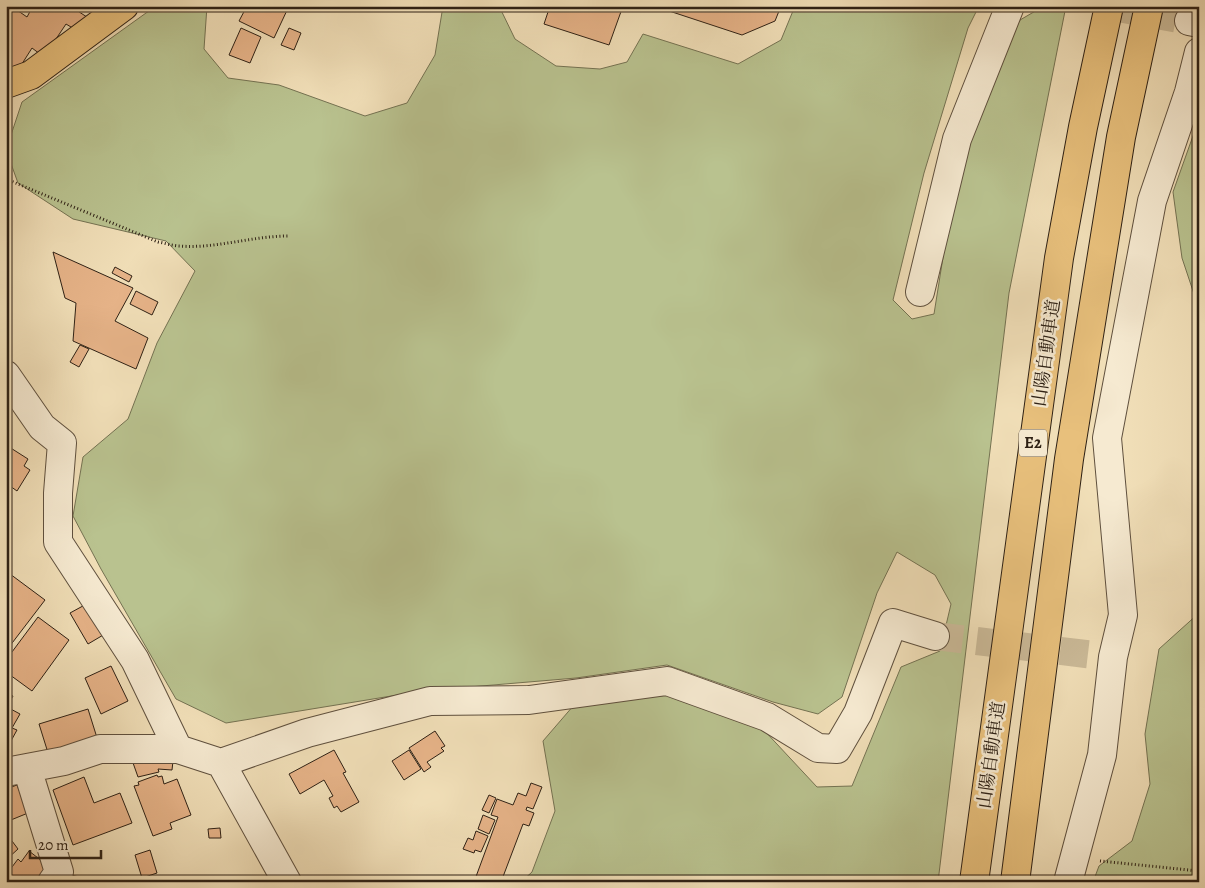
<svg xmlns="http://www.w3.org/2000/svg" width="1205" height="888" viewBox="0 0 1205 888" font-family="Alegreya,'Noto Serif JP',serif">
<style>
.green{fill:#b9c28f;stroke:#747252}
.building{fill:#e6b388;stroke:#2e2115}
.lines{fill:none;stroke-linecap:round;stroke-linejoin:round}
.minor-tunnel{stroke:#cab997;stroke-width:28;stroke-dasharray:28 14;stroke-linecap:butt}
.minor-casing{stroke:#5f503e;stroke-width:30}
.major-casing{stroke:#2e2115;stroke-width:30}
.highway-casing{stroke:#2e2115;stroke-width:30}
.path{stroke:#2e2115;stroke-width:3;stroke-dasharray:1 2.5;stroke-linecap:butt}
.minor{stroke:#f6ead1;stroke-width:28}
.major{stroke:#e8c07c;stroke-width:28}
.highway{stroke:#e8c07c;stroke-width:28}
.labels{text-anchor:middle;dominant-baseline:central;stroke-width:5;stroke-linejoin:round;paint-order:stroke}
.shield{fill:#f6ead1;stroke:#6a5d4d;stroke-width:1}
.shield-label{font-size:16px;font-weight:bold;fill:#2e2115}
.street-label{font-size:18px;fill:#2e2115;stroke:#f6ead1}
</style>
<rect width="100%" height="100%" fill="#f1dfb8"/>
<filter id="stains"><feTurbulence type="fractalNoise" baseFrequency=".004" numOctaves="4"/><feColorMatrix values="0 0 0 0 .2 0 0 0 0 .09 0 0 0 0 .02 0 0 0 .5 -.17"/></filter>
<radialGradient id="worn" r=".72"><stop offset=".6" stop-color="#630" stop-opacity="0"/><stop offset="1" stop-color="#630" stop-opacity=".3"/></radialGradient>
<path class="green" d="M157,6H207L204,49L228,78L279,85L365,116L407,103L435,55L443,6H499L515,39L556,66L600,69L627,62L643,34L738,64L781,40L795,6H979L968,28L924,173L893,300L912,319L934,314L954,188L995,62L1020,20L1044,6H1066L1009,293L938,882H521L532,872L555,811L543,741L574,705L669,695L762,728L817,787L852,786L901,667L940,651L951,604L935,575L897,552L877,593L842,697L818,714L773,702L667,665L576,678L422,691L226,723L176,699L101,569L73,516L83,457L128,419L157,343L195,271L166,241L73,219L18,183L6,150L22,102L146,13Z
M1199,119V309L1182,258L1173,192Z
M1199,613V882H1093L1099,866L1132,841L1150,784L1145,734L1159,649Z"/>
<path class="building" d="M6,6H11L27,17L33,6H70L90,19L81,33L66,24L44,57L32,48L20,67L6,73Z
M247,6H289L274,38L239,21Z
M550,6H623L609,45L544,24Z
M654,6H781L775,21L742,35Z
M241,28L261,37L250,63L229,55Z
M289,28L301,33L294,50L281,45Z
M53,252L133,288L115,321L148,338L136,369L73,341L76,303L65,298Z
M115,267L132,276L129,282L112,273Z
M136,291L158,302L152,315L130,304Z
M80,345L89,349L79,367L70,362Z
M6,445L28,459L24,466L30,470L17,491L10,486L7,490L6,489Z
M6,571L45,600L6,651Z
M92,601L110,631L88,644L70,613Z
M38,617L69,640L32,691L6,672V660Z
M111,666L128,701L101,714L85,678Z
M6,687L9,688L7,693L13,696L7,707L20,714L12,728L17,730L6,750Z
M88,709L98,741L49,756L39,724Z
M435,731L445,746L441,748L444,751L427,762L431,767L424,772L409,748Z
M334,750L346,772L343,773L359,802L341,812L337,806L334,808L329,798L333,796L324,780L300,794L289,774Z
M409,750L421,769L404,780L392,761Z
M132,760L173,761L172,770L158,769L159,772L138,777Z
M157,775L158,777L162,776L164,784L177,779L191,815L170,823L172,829L153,836L134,786L139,785L138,782Z
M84,777L94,803L120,793L132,823L73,845L53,790Z
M531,783L542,787L533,809L527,807L526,810L534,813L529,826L523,824L501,882H474L498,817L491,815L497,799L513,805L518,793L526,796Z
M17,785L28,813L6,822V789Z
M489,795L496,798L489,813L482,810Z
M483,815L495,820L489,834L478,829Z
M220,828L221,838H209L208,829Z
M476,831L488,836L481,852L475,850L474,853L463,849L468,838L473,840Z
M9,837L18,849L7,859L6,839Z
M150,850L157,873L142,878L135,855Z
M29,851L47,865L36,882H11L6,878V875L18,859L21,862Z
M71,875L95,881L70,882Z"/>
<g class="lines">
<path class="minor-tunnel" d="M1107,6L1189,21
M935,636L1094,655"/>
<defs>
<path id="minor" d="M1189,21L1199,23
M920,292L957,139L1010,6
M6,375L42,427L62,443L58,493V542L135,660L178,749
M221,763L287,882
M27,768L59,872L52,882
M6,772L64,761L100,749H178L221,763L307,733L430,701L529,700L667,681L767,717L818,748L837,749L858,713L893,623L935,636
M1068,882L1102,755L1113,657L1123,615L1107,438L1152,201L1189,92L1199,52"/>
<path id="major" d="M6,84L31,75L124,6"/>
<path id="highway" d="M974,882L1059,258L1083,127L1109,6
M1015,882L1069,459L1121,137L1149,6"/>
</defs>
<use href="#minor" class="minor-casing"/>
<use href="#major" class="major-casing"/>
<use href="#highway" class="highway-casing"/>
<path class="path" d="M6,179L158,242C165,243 173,246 180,246C215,249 252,236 288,236
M1100,861L1199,871"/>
<use href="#minor" class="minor"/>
<use href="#major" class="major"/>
<use href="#highway" class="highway"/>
</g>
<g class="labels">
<rect class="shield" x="1019" y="429.5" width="28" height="27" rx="4"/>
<g class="shield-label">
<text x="1033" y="443">E2</text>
</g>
<g class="street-label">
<text transform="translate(1046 353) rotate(-82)">山陽自動車道</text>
<text transform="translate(991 755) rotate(-82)">山陽自動車道</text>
</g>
</g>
<rect width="1205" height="888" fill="none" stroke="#f1dfb8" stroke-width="25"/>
<rect x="8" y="8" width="1190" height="873" fill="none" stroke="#2e2115" stroke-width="2.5"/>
<rect x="12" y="12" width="1180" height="863" fill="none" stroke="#2e2115"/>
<path d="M30 850v8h71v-8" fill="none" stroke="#2e2115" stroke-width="2.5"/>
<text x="38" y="850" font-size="15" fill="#2e2115" stroke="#f6ead1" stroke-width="4" paint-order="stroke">20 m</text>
<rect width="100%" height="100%" filter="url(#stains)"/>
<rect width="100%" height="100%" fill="url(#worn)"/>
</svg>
